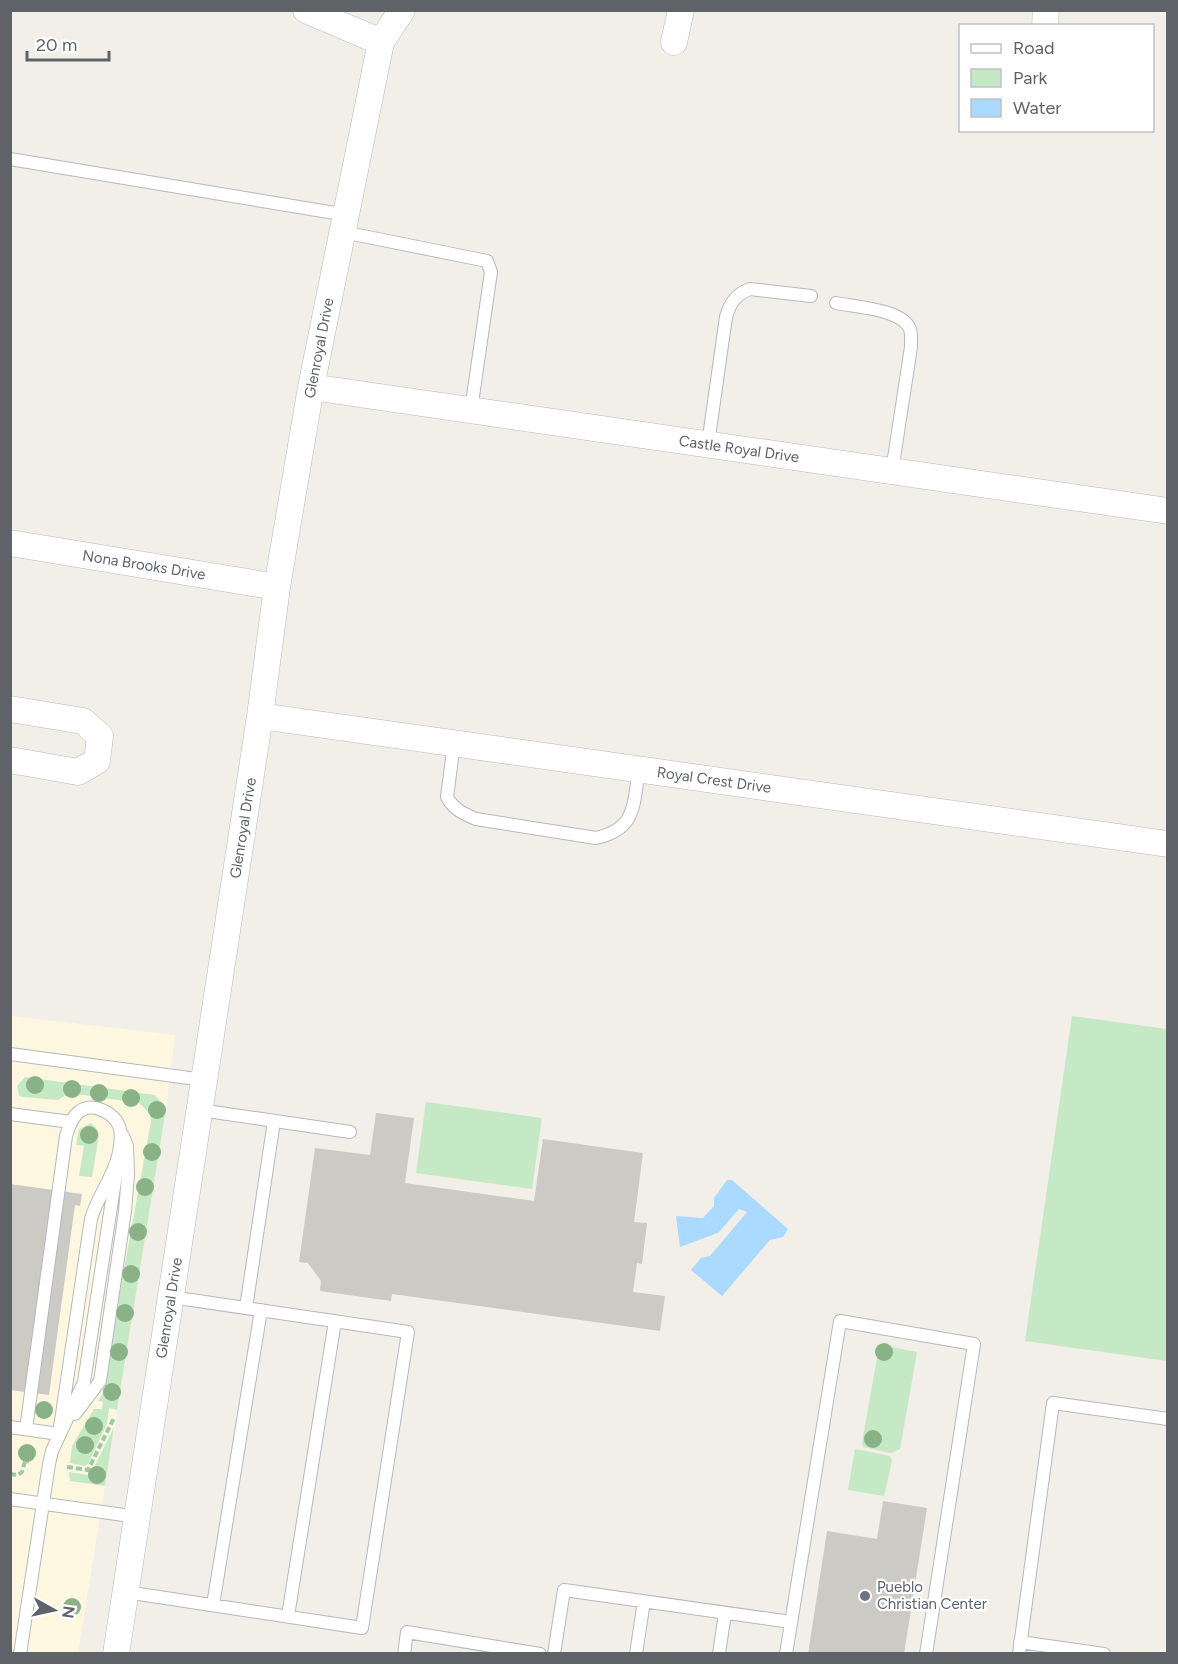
<svg xmlns="http://www.w3.org/2000/svg" width="1178" height="1664" viewBox="0 0 1178 1664" font-family="Figtree,sans-serif">
<style>
.commercial{fill:#fef7e0}
.green{fill:#c5e8c5}
.water{fill:#aadaff}
.building{fill:#cccac5}
.lines{fill:none;stroke-linecap:round;stroke-linejoin:round}
.lane-casing{stroke:#b5b8bc;stroke-width:14}
.street-casing{stroke:#b5b8bc;stroke-width:27}
.path{stroke:#9cc7a9;stroke-width:4;stroke-dasharray:6 3;stroke-linecap:butt}
.lane{stroke:#fff;stroke-width:12}
.street{stroke:#fff;stroke-width:26}
.tree{fill:#89b387}
.worship-dot{fill:#6b7280;stroke:#fff;stroke-width:2}
.labels{text-anchor:middle;dominant-baseline:central;stroke-width:4.5;stroke-linejoin:round;paint-order:stroke}
.street-label{font-size:15px;fill:#5f6368;stroke:#fff}
.worship-label{font-size:15px;fill:#5b616d;stroke:#fff;text-anchor:start}
</style>
<rect width="100%" height="100%" fill="#f1efe8"/>
<path class="commercial" d="M11,1016L175,1035L166,1109L78,1653L11,1654Z"/>
<path class="green" d="M1072,1016L1167,1029V1361L1025,1341Z
M25,1077L155,1095L166,1109L117,1410L109,1408L107,1424L88,1464L84,1466L70,1463L72,1446L94,1409H102L103,1402L98,1401L105,1389L116,1313L151,1121L150,1114L139,1103L69,1093L58,1100L23,1097L19,1096L17,1086Z
M426,1102L542,1118L532,1189L416,1173Z
M91,1123L98,1130L99,1135L92,1177L79,1176L84,1146L76,1145L79,1129Z
M881,1345L917,1352L901,1444L900,1449L891,1453L863,1447L862,1442L879,1347Z
M114,1427L105,1486L70,1481L69,1472L88,1475L91,1473Z
M855,1449L890,1456L892,1461L884,1496L848,1490Z"/>
<path class="water" d="M727,1180H732L788,1229L783,1237L770,1240L722,1296L691,1270L701,1258L710,1256L747,1212L739,1209L718,1233L680,1247L676,1216L703,1218L714,1206V1198Z"/>
<path class="building" d="M376,1113L414,1118L405,1183L534,1201L543,1139L643,1153L634,1222L647,1223L642,1264L637,1263L633,1292L665,1296L660,1331L392,1294L391,1301L320,1291L321,1281L308,1263L299,1262L315,1148L370,1155Z
M10,1184L82,1194L80,1206L75,1205L49,1395L10,1390Z
M883,1501L927,1508L904,1654H808L827,1531L877,1539Z"/>
<g class="lines">
<defs>
<path id="lane" d="M10,159L347,215
M343,232L487,261L491,272L471,410
M836,303C856,307 899,309 909,327C912,332 911,341 911,347L892,471
M708,444L726,317C730,303 736,294 750,289L811,296
M454,743L447,797C453,809 464,814 476,819L596,838C637,829 633,804 639,770
M10,1054L204,1080
M200,1110L350,1132
M10,1114L71,1122
M246,1308L274,1121
M75,1414L100,1381L125,1211L128,1175L127,1146L123,1136
M10,1427L59,1434
M26,1429L66,1136C69,1127 72,1116 80,1111C93,1102 114,1113 119,1126C121,1131 121,1139 120,1145C118,1171 98,1194 91,1219L59,1434
M10,1499L138,1517
M126,1592L362,1628L408,1332L171,1297
M213,1605L261,1310
M288,1616L335,1321
M1020,1642L1104,1654
M20,1654L49,1464L52,1451L84,1382L117,1168
M404,1654L407,1632L540,1654
M554,1654L564,1590L791,1622
M636,1654L644,1601
M719,1654L725,1613
M786,1654L840,1321L974,1344L926,1654
M1019,1654L1053,1403L1168,1419"/>
<path id="street" d="M306,10L381,42
M1045,26L1046,10
M674,42L681,10
M311,387L1168,511
M10,543L277,587
M10,709L83,721L100,736L97,761L78,772L10,760
M260,716L1168,844
M116,1654L260,716L277,587L311,387L381,42L402,10"/>
</defs>
<use href="#lane" class="lane-casing"/>
<use href="#street" class="street-casing"/>
<path class="path" d="M67,1467L88,1470L114,1418
M10,1474L18,1475L22,1472L25,1461H29"/>
<use href="#lane" class="lane"/>
<use href="#street" class="street"/>
</g>
<g class="tree">
<circle cx="35" cy="1085" r="9"/>
<circle cx="72" cy="1089" r="9"/>
<circle cx="99" cy="1093" r="9"/>
<circle cx="131" cy="1098" r="9"/>
<circle cx="157" cy="1110" r="9"/>
<circle cx="89" cy="1135" r="9"/>
<circle cx="152" cy="1152" r="9"/>
<circle cx="145" cy="1187" r="9"/>
<circle cx="138" cy="1232" r="9"/>
<circle cx="131" cy="1274" r="9"/>
<circle cx="125" cy="1313" r="9"/>
<circle cx="119" cy="1352" r="9"/>
<circle cx="884" cy="1352" r="9"/>
<circle cx="112" cy="1392" r="9"/>
<circle cx="44" cy="1410" r="9"/>
<circle cx="94" cy="1426" r="9"/>
<circle cx="873" cy="1439" r="9"/>
<circle cx="85" cy="1445" r="9"/>
<circle cx="27" cy="1453" r="9"/>
<circle cx="97" cy="1475" r="9"/>
<circle cx="72" cy="1607" r="9"/>
</g>
<circle class="worship-dot" cx="865" cy="1596" r="6"/>
<g class="labels">
<g class="street-label">
<text transform="translate(319 348) rotate(-79)">Glenroyal Drive</text>
<text transform="translate(739 449) rotate(8)">Castle Royal Drive</text>
<text transform="translate(144 565) rotate(9)">Nona Brooks Drive</text>
<text transform="translate(714 780) rotate(8)">Royal Crest Drive</text>
<text transform="translate(243 828) rotate(-81)">Glenroyal Drive</text>
<text transform="translate(169 1308) rotate(-81)">Glenroyal Drive</text>
</g>
<g class="worship-label">
<text x="877" y="1587">Pueblo<tspan x="877" dy="17">Christian Center</tspan></text>
</g>
</g>
<rect width="1178" height="1664" fill="none" stroke="#5f6368" stroke-width="24"/>
<rect x="959" y="24" width="195" height="108" fill="#ffffff" stroke="#bfc1c3" stroke-width="1.5"/>
<rect x="971" y="44" width="30" height="9" fill="#ffffff" stroke="#bfc1c3" stroke-width="1.5"/>
<text x="1013" y="54" font-size="18" fill="#5f6368">Road</text>
<rect x="971" y="69" width="30" height="18" fill="#c5e8c5" stroke="#bfc1c3" stroke-width="1.5"/>
<text x="1013" y="84" font-size="18" fill="#5f6368">Park</text>
<rect x="971" y="99" width="30" height="18" fill="#aadaff" stroke="#bfc1c3" stroke-width="1.5"/>
<text x="1013" y="114" font-size="18" fill="#5f6368">Water</text>
<g transform="translate(54 1610) rotate(98)" stroke="#ffffff" stroke-width="4.5" paint-order="stroke">
<path d="M0-4.5L10 22L0 15L-10 22Z" fill="#5f6368"/>
<text y="-9" font-size="16" font-weight="bold" text-anchor="middle" fill="#5f6368">N</text>
</g>
<path d="M27 51v9h82v-9" fill="none" stroke="#5f6368" stroke-width="3"/>
<text x="36" y="51" font-size="18" fill="#5f6368" stroke="#ffffff" stroke-width="4.5" paint-order="stroke">20 m</text>
</svg>
